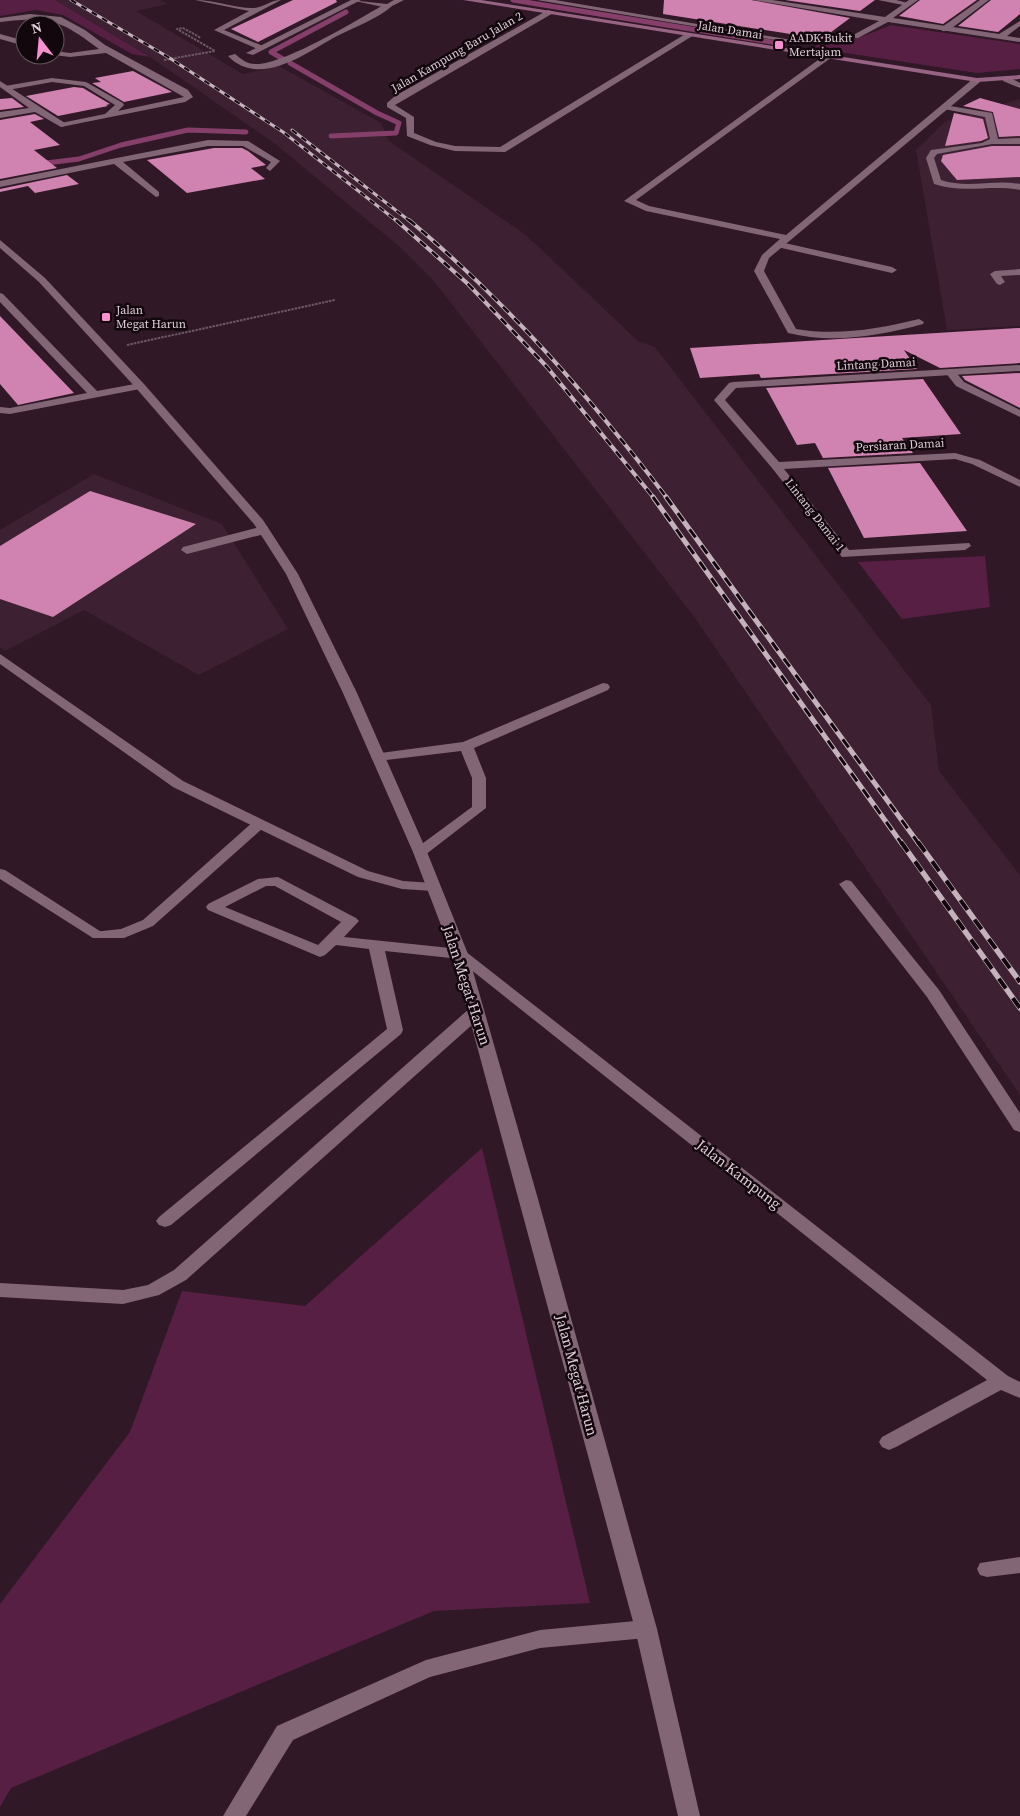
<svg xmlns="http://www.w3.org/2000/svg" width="1020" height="1816" viewBox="0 0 1020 1816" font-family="'Source Serif 4',serif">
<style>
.built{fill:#3d2031}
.green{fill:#571f43}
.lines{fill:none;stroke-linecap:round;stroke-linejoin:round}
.stream{stroke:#853f6a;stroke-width:5}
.building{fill:#d083b0}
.path{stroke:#6d5865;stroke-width:2;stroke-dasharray:2.5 1;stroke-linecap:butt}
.service{fill:#836676;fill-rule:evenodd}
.minor{fill:#836676;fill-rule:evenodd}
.tertiary{fill:#836676;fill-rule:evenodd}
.secondary{fill:#986483;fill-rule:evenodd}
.rail-far3-casing{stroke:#c4b2bc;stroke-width:3}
.rail-far2-casing{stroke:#c4b2bc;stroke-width:4}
.rail-far1-casing{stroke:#c4b2bc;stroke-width:5}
.rail-casing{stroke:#c4b2bc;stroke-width:5.5}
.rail-far3{stroke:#12070d;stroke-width:2;stroke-dasharray:6;stroke-linecap:butt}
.rail-far2{stroke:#12070d;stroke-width:2.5;stroke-dasharray:8;stroke-linecap:butt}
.rail-far1{stroke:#12070d;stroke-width:3;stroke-dasharray:10;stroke-linecap:butt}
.rail{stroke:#12070d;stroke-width:4;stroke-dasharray:12;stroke-linecap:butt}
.poi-dot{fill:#f790ce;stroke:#12070d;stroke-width:2}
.labels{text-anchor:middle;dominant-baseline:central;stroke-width:5;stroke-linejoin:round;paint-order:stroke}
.far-street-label{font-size:12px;fill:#decdd6;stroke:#12070d}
.far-poi-label{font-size:12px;fill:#decdd6;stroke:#12070d;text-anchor:start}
.street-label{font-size:15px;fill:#decdd6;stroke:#12070d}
</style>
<rect width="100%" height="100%" fill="#301827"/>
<path class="built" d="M55,0H160L168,4L136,11L243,74L279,66L381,123L389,141L526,235L638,341L655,347L931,705L939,771L1020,875V1095L695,618L433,280L400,247L274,143L150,57Z
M1020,99V326L947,330L916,150L946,121Z
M94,474L222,524L288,629L199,675L84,610L5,651L0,647V530Z"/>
<path class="green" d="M0,0H55L150,57L132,54L63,15L36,10L0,16Z
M891,25L1020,44V69L977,73L813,48L817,45C844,45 867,35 891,25Z
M985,556L990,607L902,619L858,562Z
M482,1148L590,1603L434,1611L11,1788L0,1807V1604L130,1432L182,1291L305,1306Z"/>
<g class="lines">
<path class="stream" d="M513,0L777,43
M283,59L271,52L346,12
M290,63L377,113L399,123L396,133L331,136
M38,164L79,159L121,145L188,130L246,132"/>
</g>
<path class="building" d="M293,0H336L337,2L258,42L231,29Z
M664,0H751L850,18L822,39L663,14Z
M785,0H875L860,11Z
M920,0H977L943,24L899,16Z
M991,0H1020V14L998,32L958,26Z
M133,71L172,92L124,102L92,83L101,82L95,78Z
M74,87L83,88L110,104L106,105L108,106L58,116L26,96Z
M12,98L24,107L0,110V99Z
M980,98L1020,109V136L999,137L993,112L963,106Z
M954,113L983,119L988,138L981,141L945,146Z
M35,114L44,119L30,122L60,145L34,150L57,168L0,179V120Z
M992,146H1020V177L957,180L941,161L943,155Z
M214,148H242L248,151L266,165L251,168L265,179L187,193L147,160Z
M67,175L79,184L35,193L28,186L0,192V189Z
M0,316L74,393L18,405L0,384Z
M1020,328V363L940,368L904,350L917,369L761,378L759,374L700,378L690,348Z
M1020,373V408L965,380L962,376Z
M923,379L961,434L902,438L913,453L823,458L815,443L797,445L766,388Z
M920,463L967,531L864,538L828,468Z
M90,491L196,524L53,617L0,599V546Z"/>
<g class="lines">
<path class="path" d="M164,60L215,51L177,29L183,28L201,38
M127,345L335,300"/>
<path class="service" d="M195,0C215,0 237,9 255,8C264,7 271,0 281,0L224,30L263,46V50H260L214,30L249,11Z
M878,0H896L912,4L908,6Z
M980,0H989L948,31H942V27Z
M30,14L61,17L85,30L105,45L188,90L193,97L185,102L61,127V123L105,114L115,105L84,86L52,82L8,90L4,88L5,86L52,78L86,82L123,103L124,105L118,111L184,97L106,53L70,57L54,55L55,51L70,53L99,49C59,19 50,16 0,22V18Z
M0,34L25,41V46L0,39Z
M1003,77H1009L1020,83V88L1003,81Z
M944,105L992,113L998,139L1020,138V144H992L937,154L934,158L941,180C967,189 994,179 1020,184V190C991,184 963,194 934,184L926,158L931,150L982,143L990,139L985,117L944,109Z
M208,140L248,141L280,161L270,171L266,168L271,162L243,146H208L123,162L159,192V196L156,197L114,164L0,187V181Z
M780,242L892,267L897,270L892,273L777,247V243Z
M1020,269V275L1001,276L1005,282L1000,285L997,284L990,274L995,271Z
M0,293L3,294L97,391L140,383L145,386L140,389L10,414L0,413V407L10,408L87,393L0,302Z
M950,369L954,370L964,382L1020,410V417L956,386L945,372Z
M264,526L268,527V533L187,554L181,550L183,547Z
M603,683L608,684L610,687L608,690L474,748L486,778V808L425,855H415L413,852L415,849L472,807V778L461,751L378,761L373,760L371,757L373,754L463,742Z
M259,820L264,821L266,824L264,827L153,926L124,938H93L90,935L93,932L121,929L143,920L254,821Z
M278,877L356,918L359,921L344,937L460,949L468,954L460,959L385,951L403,1030L401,1034L171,1225L165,1227L159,1225L156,1221L159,1217L387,1029L369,949L336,945L325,955L320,957L208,910L206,907L208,904L258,879ZM266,886H275L341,922L318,945L225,907Z
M846,880L851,881L939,990L1020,1113V1132L1014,1130L927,997L839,884Z
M476,1007L482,1008L484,1012L482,1016L186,1280L159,1295L123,1304L0,1297V1283L123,1290L148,1285L174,1270L470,1008Z
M646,1620L653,1623L657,1629L653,1635L646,1638L540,1648L430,1677L293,1740L246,1816H223L277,1726L426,1660L540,1630Z"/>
<path class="minor" d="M351,0H361L253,55L246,53Z
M537,0H555L798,41L794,43Z
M753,0H772L885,17L909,0H918L893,18L999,34L1020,21V26L1007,36L1020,38V42L888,22L858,38H855V34L879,21Z
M385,4L392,6C377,19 355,27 337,36C307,52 260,89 228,56L235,54C241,59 247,64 255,64C282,66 359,19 385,4Z
M548,10L555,12L395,105L414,117V133L436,142L455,146L500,147L687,33L694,35L505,152L455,151L430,145L407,136L406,118L387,107V103L395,96Z
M825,55L832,57L636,200L649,206L786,235L974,78H980V82L769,258L764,271L796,329C837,336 879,329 919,319L924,322L923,324C880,336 832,344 788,333L754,271L762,255L780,239L646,211L624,201Z
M0,81L68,125L61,127L35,112L0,118V112L29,108L0,87Z
M1020,365V371L736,388L725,400L779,462L955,453L980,460L1020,480V487L972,464L955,459L784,469L849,550L969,543L971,546L965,550L842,557L772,468L714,400L729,383L733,382Z
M0,654L183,781L368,871L403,881L433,883L440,887L433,891L402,889L358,877L173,787L0,664Z
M0,869L5,870L106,935L103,938H93L0,879Z
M460,949L465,951L1008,1376L1020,1382V1398L1001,1390L896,1447L889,1450L882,1447L879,1442L882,1437L987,1380L455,957L452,954Z
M1020,1557V1573L987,1577L980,1575L977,1569L980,1563Z"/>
<path class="tertiary" d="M350,0L387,4L394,0H404L388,8Z
M0,240L45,278L144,384L263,520L298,574L357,693L427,852L468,954L538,1199L657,1629L700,1816H678L635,1629L452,954L413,852L343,693L286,574L254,524L136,388L39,282L0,248Z"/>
<path class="secondary" d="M463,0H481L977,78L1020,75V79L977,82Z"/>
<defs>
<path id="rail-far3" d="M71,0L168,57L283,132L398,222
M292,130L411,222"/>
<path id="rail-far2" d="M396,220L468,284L547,367L654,498
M409,220C507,302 590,397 667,498"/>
<path id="rail-far1" d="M653,497L902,844
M666,497L919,844"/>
<path id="rail" d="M901,842L1020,1008
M918,842L1020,982"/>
</defs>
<use href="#rail-far3" class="rail-far3-casing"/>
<use href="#rail-far2" class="rail-far2-casing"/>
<use href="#rail-far1" class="rail-far1-casing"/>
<use href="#rail" class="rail-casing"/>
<use href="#rail-far3" class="rail-far3"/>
<use href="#rail-far2" class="rail-far2"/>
<use href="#rail-far1" class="rail-far1"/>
<use href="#rail" class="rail"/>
</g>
<g class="poi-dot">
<rect x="774" y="40" width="10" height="10" rx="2.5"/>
<rect x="101" y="312" width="10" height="10" rx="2.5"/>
</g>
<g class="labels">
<g class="far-street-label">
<text transform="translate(730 30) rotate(9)">Jalan Damai</text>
<text transform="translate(457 52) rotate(-30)">Jalan Kampung Baru Jalan 2</text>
<text transform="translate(876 364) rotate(-3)">Lintang Damai</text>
<text transform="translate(900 445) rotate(-3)">Persiaran Damai</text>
<text transform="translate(815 515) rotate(52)">Lintang Damai 1</text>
</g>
<g class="far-poi-label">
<text x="789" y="38">AADK Bukit<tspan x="789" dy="14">Mertajam</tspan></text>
<text x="116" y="310">Jalan<tspan x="116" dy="14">Megat Harun</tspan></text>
</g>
<g class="street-label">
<text transform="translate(467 985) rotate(72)">Jalan Megat Harun</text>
<text transform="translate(739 1174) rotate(38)">Jalan Kampung</text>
<text transform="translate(577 1375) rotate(75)">Jalan Megat Harun</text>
</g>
</g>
<g transform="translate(40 40) rotate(344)"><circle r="24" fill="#12070d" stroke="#64565d"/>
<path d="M0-4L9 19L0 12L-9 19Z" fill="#f790ce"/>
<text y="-8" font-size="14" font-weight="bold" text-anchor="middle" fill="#decdd6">N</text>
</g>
</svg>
